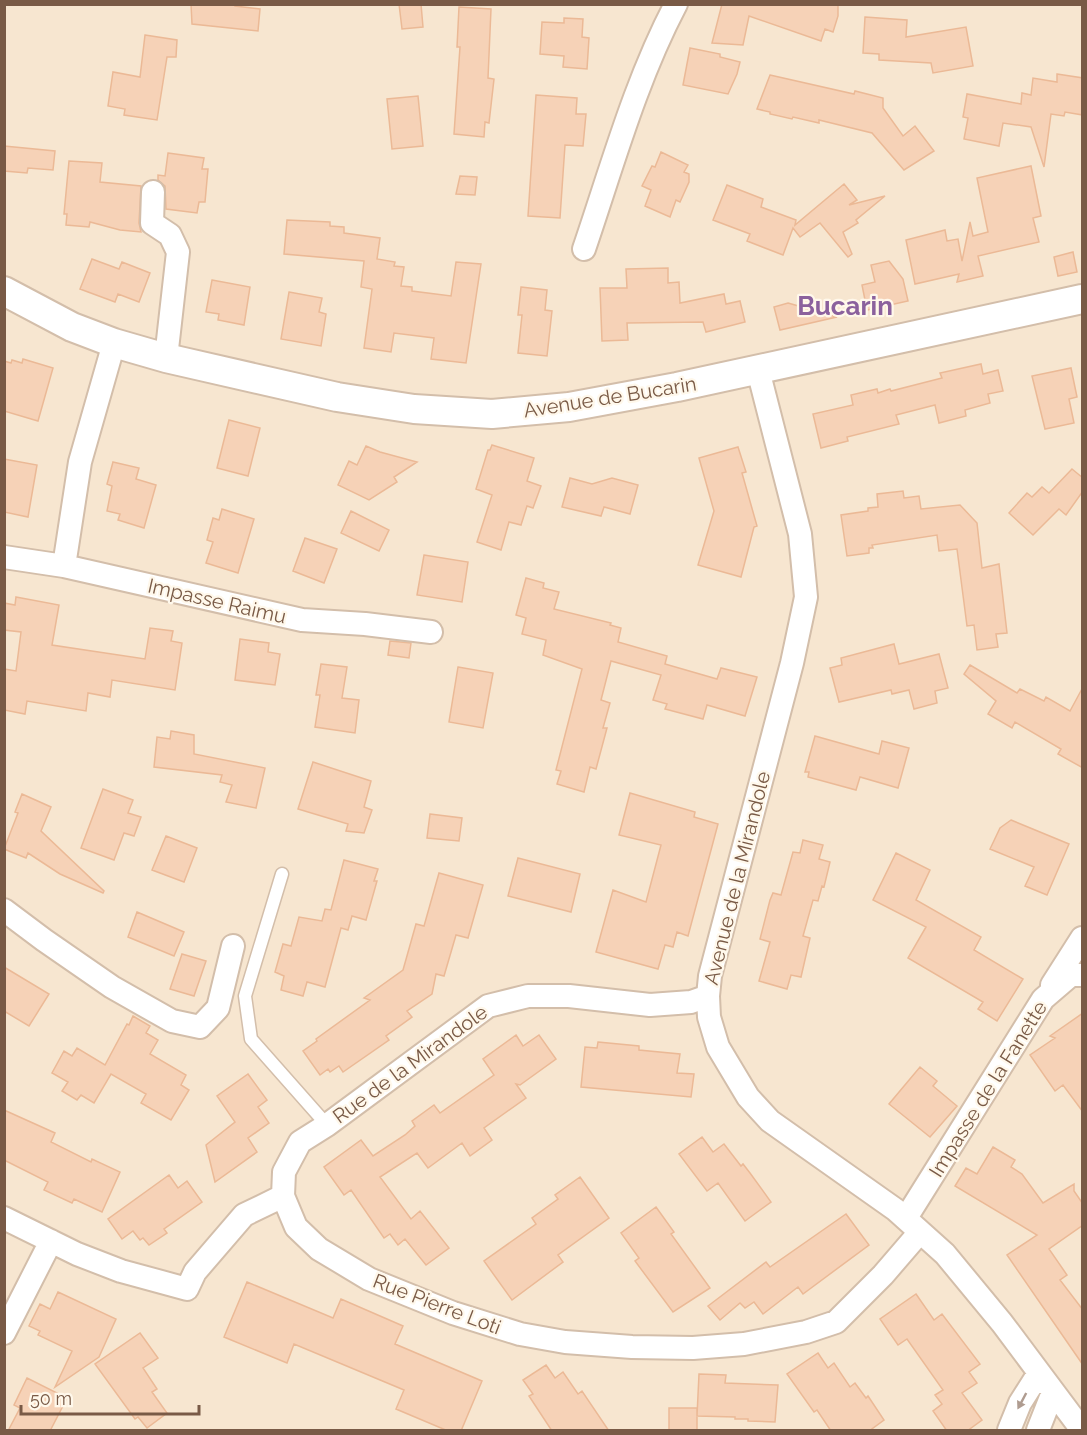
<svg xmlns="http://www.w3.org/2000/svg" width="1087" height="1435" viewBox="0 0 1087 1435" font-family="Raleway,sans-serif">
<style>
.residential{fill:#f7e6d0}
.building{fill:#f6d2b7;stroke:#ebb996;stroke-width:1.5}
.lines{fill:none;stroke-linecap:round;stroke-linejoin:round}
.service-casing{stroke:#d3beaa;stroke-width:15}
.minor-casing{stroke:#d3beaa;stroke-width:26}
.tertiary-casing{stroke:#d3beaa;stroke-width:32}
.service{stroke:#fff;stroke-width:12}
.minor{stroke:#fff;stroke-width:22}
.tertiary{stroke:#fff;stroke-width:28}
.oneway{fill:#af9c90}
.labels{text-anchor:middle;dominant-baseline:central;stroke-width:4.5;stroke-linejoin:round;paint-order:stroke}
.street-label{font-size:20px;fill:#795a46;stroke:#fff8eb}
.district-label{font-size:26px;font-weight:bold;fill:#8b619d;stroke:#fff8eb}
</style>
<rect width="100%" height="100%" fill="#fef4e2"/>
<path class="residential" d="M5,5H1082V1430H5Z"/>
<path class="building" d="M191,4H235V6L260,9L258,31L192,24Z
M399,4H421L423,27L402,29Z
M722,4H838V16L833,32L825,29L821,41L749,16L743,45L712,43Z
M459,7L491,9L488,78L494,79L489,123L485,122L484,137L454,134L460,47H457Z
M865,17L907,20L906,37L966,27L973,66L933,73L931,63L879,60V54L863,53Z
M564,18L583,19L582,37L589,38L587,69L563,67L564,56L540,54L542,22L564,23Z
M145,35L177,40L176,57H167L157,120L124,115L125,109L108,106L113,72L140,77Z
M690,48L720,54V57L740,62L737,74L728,94L683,85Z
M1057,74L1083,78V115L1065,112L1064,116L1051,114L1044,167L1031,127L1003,123L999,146L964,139L968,118L963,117L967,94L1021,104L1022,93L1031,95L1033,78L1057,82Z
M770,75L854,94L855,91L883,98V108L903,136L915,126L934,151L904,170L872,133L819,120V123L793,117L792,119L770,114V112L757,109Z
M536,95L577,98L576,114H586L583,146L565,145L560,218L528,216Z
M418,96L423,146L392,149L387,99Z
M4,146L55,151L53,170L28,168L27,173L4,171Z
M661,152L688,165L684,172L689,174V182L680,202L676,200L670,217L645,206L651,190L642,186L652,166L655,167Z
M168,153L204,158L202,169H208L205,202H199L197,213L166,209L165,186L158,180V175L165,176Z
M69,161L102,163L100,182L141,186L139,223L141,232L120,230L90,222L89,227L66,225L67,214H64Z
M1031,166L1041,216L1033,218L1039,242L978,256L983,276L957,282L959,274L915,284L906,240L945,230L947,241L958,239L962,261L970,222L973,236L988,232L977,178Z
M460,176L477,177L475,195L456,194Z
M844,184L857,200L849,205L885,196L856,220L858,223L843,232L852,254L848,257L820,223L800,237L793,228L783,255L747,241L750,234L713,220L727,185L763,199L761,207L796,220L795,225Z
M287,220L330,222V226L344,227V233L380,238L377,259L395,262L394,266L404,267L401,286L412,287V291L451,296L456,262L481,264L466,363L431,359L434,338L394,333L391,352L364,348L372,289L361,287L364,261L284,254Z
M1073,252L1077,272L1058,276L1054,257Z
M92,259L119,269L122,262L150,273L139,302L118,294L115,302L80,289Z
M889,261L903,279L908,301L867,310L862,285L875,282L871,265Z
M668,268V283L679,282L680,303L724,294L726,304L740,301L745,322L706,332L703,322L627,323L628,340L602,341L600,288H627L626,269Z
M212,280L250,287L244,325L218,320L219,314L206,312Z
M521,287L547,290L545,310L552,311L547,356L518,353L522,315H518Z
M289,292L322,298L319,312L326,314L321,346L281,339Z
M788,303L837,317L780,330L774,307Z
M23,359L53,368L38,421L4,411V361L11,363L12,360L22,363Z
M981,364L983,374L998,370L1003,391L988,394L990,403L965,410L966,416L939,423L935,405L896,415L899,424L847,437L848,441L821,448L813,414L853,405L851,395L877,389L878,393L890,389L891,391L942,378L940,373Z
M1071,368L1077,397L1069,399L1074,423L1045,429L1032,376Z
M229,420L260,428L248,476L217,468Z
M492,445L534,458L527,481L541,486L533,508L527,506L521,525L509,522L501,550L477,542L492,495L476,489L488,450H490Z
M366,446L380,452L417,462L394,477L397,482L369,500L338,485L349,461L357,465Z
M738,447L746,472L742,473L757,526L754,527L741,577L698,565L714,511L699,458Z
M4,459L37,465L28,517L4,512Z
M113,462L139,468L136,479L156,485L144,528L118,520L120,514L107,511L112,486L107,484Z
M1072,469L1083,478V491L1066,515L1059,509L1033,535L1009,513L1027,493L1032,497L1042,487L1049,493Z
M570,478L592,484L612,478L638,485L630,514L604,507L601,516L562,507Z
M903,491L904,498L919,496L921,509L960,505L977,523L982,568L999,564L1007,633L996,634L998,647L977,650L974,625L967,626L957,549L939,551L937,535L872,545L873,548H869V553L847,556L841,515L868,511V508L878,507L877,494Z
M222,509L254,519L238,573L206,563L213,542L207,540L213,518L219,520Z
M351,511L389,530L379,551L341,533Z
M305,538L337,549L324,583L293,571Z
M424,555L468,562L462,602L417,595Z
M526,578L544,583L543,588L559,592L554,609L611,623L610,625L621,628L618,642L667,656L665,664L717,679L721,668L757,677L745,716L707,705L703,719L665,709L667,704L653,700L661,675L611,661L601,700L610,703L603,728H607L596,769L590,767L584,792L557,784L561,771L556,770L582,669L543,655L546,640L522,634L526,618L516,615Z
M16,597L59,605L52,645L145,659L150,628L173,631L171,641L182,643L175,690L112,680L110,697L88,693L86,711L27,701L25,714L4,710V669L16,671L21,632L4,630V603L15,605Z
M240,639L269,643L268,652L280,654L275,685L235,680Z
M390,641L411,643L409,658L388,655Z
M894,644L899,664L939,654L948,688L935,691L937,703L914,709L909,690L892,694L891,690L839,702L830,668L842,665L841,658Z
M321,664L347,667L342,698L359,700L355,733L315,727L320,695H316Z
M970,665L1017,693L1020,689L1044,701L1046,697L1070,711L1083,687V768L1058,754L1061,749L1015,722L1012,728L988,714L996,701L964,674Z
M458,667L493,673L483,728L449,722Z
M171,731L194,735V754L265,768L256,808L226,802L232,785L220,782L222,775L154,767L157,737L170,739Z
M815,736L879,754L882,741L909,748L898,788L860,777L856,790L808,777L809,772H805Z
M313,762L371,781L364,807L372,810L364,833L346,831L348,824L298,809Z
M103,789L133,800L128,813L141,817L134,836L124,833L114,860L81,848Z
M630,793L695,812L694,817L718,824L688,936L677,932L673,947L665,945L658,969L596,952L613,890L646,902L661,845L619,835Z
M22,794L51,807L41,831L104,891L103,893L60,874L28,853L26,858L4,849L18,813L15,812Z
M430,814L462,818L459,841L427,838Z
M1011,820L1069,844L1047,895L1025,886L1034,867L990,849L1000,828Z
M166,836L197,848L184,882L152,870Z
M803,840L823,845L819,859L830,862L824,887L822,886L818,901L813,900L803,936L810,938L801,977L791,975L787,989L759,981L770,942L760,939L770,900L773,893L781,895L793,852L800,853Z
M896,853L930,870L916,900L981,937L974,950L1023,979L997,1021L978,1009L983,1002L908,958L926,927L873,900Z
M518,858L580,874L571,912L508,896Z
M344,860L378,869L374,881H377L366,920L352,916L348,930L341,928L325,987L307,982L303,996L281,990L284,976L275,972L283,944L291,946L299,917L322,921L325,909L331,910Z
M439,873L483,885L468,938L456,935L444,976L436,974L432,994L407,1011L412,1017L386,1036L389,1040L343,1072L339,1066L330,1072L328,1069L320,1075L303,1051L317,1041L316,1039L370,1000L364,998L403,970L416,924L424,926Z
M137,912L184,932L174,956L128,937Z
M182,954L206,961L194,996L170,989Z
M4,967L49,994L29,1026L4,1011Z
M1083,1013V1112L1063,1085L1055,1091L1030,1055L1055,1038L1050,1036Z
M133,1016L150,1026L146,1033L158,1040L150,1054L186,1075L181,1085L189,1090L171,1120L141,1103L146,1094L111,1074L94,1103L81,1095L77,1100L62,1091L68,1082L52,1073L64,1051L72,1056L77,1048L105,1065L127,1024L129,1025Z
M516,1035L523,1046L539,1035L556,1059L520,1085L516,1084L526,1098L484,1128L492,1140L470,1156L462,1143L428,1168L417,1153L380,1177L411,1219L420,1211L449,1248L426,1265L405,1239L398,1245L390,1234L384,1238L351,1190L344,1195L324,1167L361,1140L373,1156L405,1135L415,1126L412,1121L434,1105L440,1113L494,1075L483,1059Z
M598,1042L639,1046V1050L680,1054L677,1073L694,1074L691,1097L581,1087L585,1047L597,1048Z
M920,1067L937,1081L933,1086L957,1106L930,1137L889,1104Z
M248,1074L267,1100L258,1107L269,1123L248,1138L257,1152L215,1182L206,1145L235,1122L217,1096Z
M4,1110L55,1133L51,1142L91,1162L92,1159L120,1172L102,1212L74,1199L72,1203L44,1190L48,1182L4,1160Z
M702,1137L713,1152L724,1144L741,1166L743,1164L750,1173L771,1202L745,1221L718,1183L707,1191L679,1154Z
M993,1147L1015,1160L1011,1167L1022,1174L1043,1203L1074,1184V1191L1083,1204V1225L1049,1249L1067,1275L1060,1280L1083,1310V1365L1007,1255L1037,1235L955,1186L966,1168L977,1174Z
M169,1175L178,1188L187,1181L202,1202L164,1229L167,1233L149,1245L143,1238L140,1240L133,1231L122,1239L108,1219Z
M580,1177L609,1218L558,1255L563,1262L512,1300L484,1261L536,1224L532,1218L558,1199L555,1195Z
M656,1207L674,1232L671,1234L710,1288L673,1312L635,1261L639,1258L621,1233Z
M846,1214L869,1245L803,1294L798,1287L763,1314L754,1302L745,1308L740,1303L720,1320L708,1306L766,1262L770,1267Z
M247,1282L333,1318L341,1299L403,1326L395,1344L482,1381L461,1431H448L396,1409L404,1390L294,1344L287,1363L224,1337Z
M58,1292L116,1319L99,1357L55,1387L72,1351L38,1335L40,1331L29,1326L40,1304L50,1309Z
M916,1294L934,1320L942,1314L980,1364L969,1372L977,1383L962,1393L982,1420L967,1431H947L933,1411L942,1404L935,1395L943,1390L907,1339L898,1345L880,1319Z
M140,1333L158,1358L143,1368L157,1389L152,1392L167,1413L147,1428L138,1417L135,1419L95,1364Z
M818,1353L828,1368L834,1363L850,1387L855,1383L866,1398L868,1396L884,1420L869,1431H831L817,1410L814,1412L787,1374Z
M546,1365L555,1378L563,1372L578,1394L582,1391L609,1431H552L529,1396L533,1394L523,1380Z
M699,1374L726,1375L725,1383L778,1385L775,1422L748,1421V1419H735V1417L697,1416Z
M27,1378L67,1398L50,1431H8L20,1408L14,1405Z
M669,1408H697V1431H669Z"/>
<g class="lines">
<defs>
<path id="service" d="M282,874L245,996L251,1039L327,1125"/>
<path id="minor" d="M153,192L152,223L170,235L178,252L166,358
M584,249C612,167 635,82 676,4
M758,370L800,534L806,597L792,663L710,976L708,996L709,1017L718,1047L748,1097L770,1121L896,1210L945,1254L1002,1323L1082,1430
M4,557L64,566L302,620L365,624L431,632
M64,566L80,462L114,343
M4,910L44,940L112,987L172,1021L200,1027L218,1008L233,946
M1052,985L1082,938
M283,1196L284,1172L300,1142L327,1125L488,1006L528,996H569L650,1005L691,1002L708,996
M4,1218L77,1254L121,1271L187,1289L195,1272L244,1215L283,1196L296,1227L319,1249L369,1279L453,1313L520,1334L565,1342L632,1347L693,1348L744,1344L806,1332L836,1322L883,1275L920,1232
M906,1218L1043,999L1071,975H1082
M4,1333L51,1241
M1009,1430L1020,1403L1039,1373
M1038,1430L1053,1392"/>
<path id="tertiary" d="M4,291L72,327L114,343L166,358L337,397L414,409L492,414L569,407L677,387L1082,299"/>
</defs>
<use href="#service" class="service-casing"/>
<use href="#minor" class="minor-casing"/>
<use href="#tertiary" class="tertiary-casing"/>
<use href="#service" class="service"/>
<use href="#minor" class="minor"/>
<use href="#tertiary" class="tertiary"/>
</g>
<defs><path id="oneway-solid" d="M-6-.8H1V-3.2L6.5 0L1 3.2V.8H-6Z" transform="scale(1.5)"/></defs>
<use class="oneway" href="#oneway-solid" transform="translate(1022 1401) rotate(118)"/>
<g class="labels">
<g class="street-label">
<text transform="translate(610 397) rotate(-9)">Avenue de Bucarin</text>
<text transform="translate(217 601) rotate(13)">Impasse Raimu</text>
<text transform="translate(737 878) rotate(-76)">Avenue de la Mirandole</text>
<text transform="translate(410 1064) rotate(-36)">Rue de la Mirandole</text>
<text transform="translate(988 1089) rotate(-58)">Impasse de la Fanette</text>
<text transform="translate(437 1304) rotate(21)">Rue Pierre Loti</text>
</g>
<g class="district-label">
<text x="845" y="306">Bucarin</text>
</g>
</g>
<rect width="1087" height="1435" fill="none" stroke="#795a46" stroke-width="12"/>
<path d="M21 1405v9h178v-9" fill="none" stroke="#795a46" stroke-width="3"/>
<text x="30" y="1405" font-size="18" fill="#795a46" stroke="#fff8eb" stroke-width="4.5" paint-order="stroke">50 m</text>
</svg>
